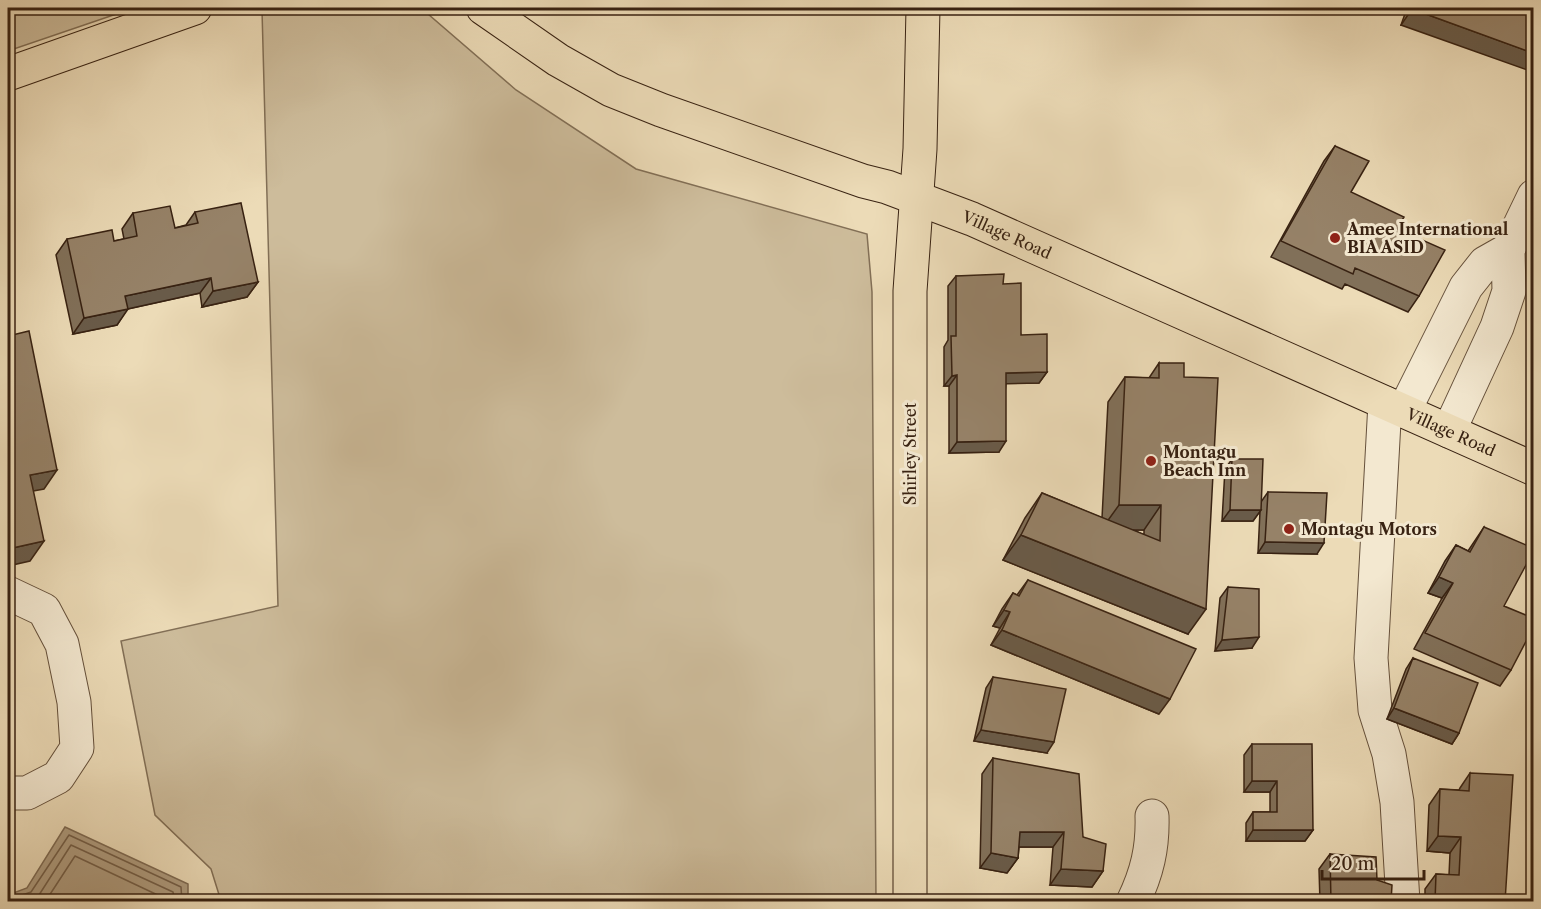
<svg xmlns="http://www.w3.org/2000/svg" width="1541" height="909" viewBox="0 0 1541 909" font-family="'Libre Caslon Text',serif">
<style>
.green{fill:#cdbc9b;stroke:#826f56;stroke-width:1.5}
.water{fill:#af9c7f;stroke:#7f6b53;stroke-width:1.5}
.lines{fill:none;stroke-linecap:round;stroke-linejoin:round}
.shore{stroke:#745f48;stroke-width:1.5}
.minor-casing{stroke:#65503b;stroke-width:35}
.major-casing{stroke:#382212;stroke-width:35}
.highway-casing{stroke:#382212;stroke-width:35}
.minor{stroke:#f3e8d0;stroke-width:33}
.major{stroke:#ecdbb7;stroke-width:33}
.highway{stroke:#ecdbb7;stroke-width:33}
.wall{fill:#817059;stroke:#382212;stroke-width:1.5;fill-rule:evenodd}
.shaded-wall{fill:#695b49;stroke:#382212;stroke-width:1.5}
.building{fill:#968268;stroke:#382212;stroke-width:1.5}
.poi-dot{fill:#8f2418;stroke:#f3e8d0;stroke-width:2}
.labels{text-anchor:middle;dominant-baseline:central;stroke-width:6;stroke-linejoin:round;paint-order:stroke}
.poi-label{font-size:16px;font-weight:bold;fill:#382212;stroke:#f3e8d0;text-anchor:start}
.street-label{font-size:16px;fill:#382212;stroke:#f3e8d0}
</style>
<rect width="100%" height="100%" fill="#ecdbb7"/>
<filter id="stains"><feTurbulence type="fractalNoise" baseFrequency=".00333" numOctaves="4"/><feColorMatrix values="0 0 0 0 .2 0 0 0 0 .09 0 0 0 0 .02 0 0 0 .5 -.17"/></filter>
<radialGradient id="worn" r=".72"><stop offset=".6" stop-color="#630" stop-opacity="0"/><stop offset="1" stop-color="#630" stop-opacity=".3"/></radialGradient>
<path class="green" d="M8,8H134L8,51Z
M271,8H421L516,90L636,169L867,234L872,292L876,901H221L211,869L155,815L121,641L278,606L262,10Z"/>
<path class="water" d="M65,827L188,884V901H8V895L27,888Z"/>
<g class="lines">
<path class="shore" d="M8,900L31,892L69,835L181,887L182,902
M30,902L39,895L71,845L173,892L175,902
M45,902L75,856L164,898L166,902"/>
<defs>
<path id="minor" d="M1385,403L1371,658L1375,710L1389,754L1397,802L1403,902
M1404,411L1466,287L1485,263L1508,250
M1449,431L1497,327L1509,291L1508,250L1534,196
M8,593L44,610L62,644L74,702L77,748L58,777L27,793H8
M1133,902C1147,873 1153,848 1152,816"/>
<g id="major">
<path id="s1" d="M483,8L558,60L611,90L661,110L863,181L887,187L972,219L1534,469"/>
</g>
<path id="highway" d="M8,74L195,8
M910,902V291L920,149L923,8"/>
</defs>
<use href="#minor" class="minor-casing"/>
<use href="#major" class="major-casing"/>
<use href="#highway" class="highway-casing"/>
<use href="#minor" class="minor"/>
<use href="#major" class="major"/>
<use href="#highway" class="highway"/>
</g>
<path class="wall" d="M1407,8H1533L1401,25Z
M1335,146L1351,192L1419,296L1408,312L1345,284L1342,289L1271,257L1324,161Z
M195,212L258,282L247,297L202,307L200,293L127,309L117,325L73,334L56,255L67,239L114,241L124,239L122,229L133,213L175,228L186,225Z
M956,276L1003,284L1021,335L1047,372L1039,383H1006L999,452L949,453V386H944V347L948,340V286Z
M1159,363L1188,634L1003,560L1025,518L1042,493L1102,518L1108,402L1125,377L1149,378ZM1133,530H1144V535Z
M1232,459L1261,502L1268,492L1317,554L1258,553L1260,511L1253,521H1222L1225,469Z
M1484,527L1504,606L1511,670L1500,686L1414,649L1442,598L1428,593L1445,561L1456,545L1468,551Z
M1028,580L1159,714L991,645L1000,628L993,626L1002,609L1013,593L1017,595Z
M1228,587L1252,648L1215,651L1220,598Z
M1413,658L1459,733L1452,744L1387,719L1406,669Z
M993,677L1047,753L974,741L986,688Z
M1252,744L1313,830L1305,841H1246V823L1253,812H1270V792H1244V755Z
M993,758L1083,837L1103,871L1092,887L1050,885L1053,847H1019L1018,858L1007,873L980,868L982,774Z
M1470,773L1505,902H1425V889L1436,874L1449,875L1450,853L1427,851L1429,805L1440,789L1459,790L1460,788Z
M1330,854L1377,880L1391,902H1320L1319,869Z"/>
<path class="shaded-wall" d="M1412,9L1533,53V72L1401,25Z
M211,278L200,293L114,312L125,296Z
M258,282L247,297L202,307L213,291Z
M128,309L117,325L73,334L84,318Z
M1047,372L1039,383L998,384L1006,373Z
M957,375L949,386H944L952,376Z
M1006,441L999,452L949,453L957,442Z
M57,470L44,489L17,494L30,475Z
M1119,505H1161L1144,530H1101Z
M1230,510H1261L1253,521H1222Z
M1021,535L1206,609L1188,634L1003,560Z
M44,541L30,561L8,566V549Z
M1265,542L1324,543L1317,554L1258,553Z
M1439,577L1453,583L1442,598L1428,593Z
M1004,610L1010,612L1000,628L993,626Z
M1002,630L1170,699L1159,714L991,645Z
M1259,637L1252,648L1215,651L1222,640Z
M1394,708L1459,733L1452,744L1387,719Z
M981,730L1054,742L1047,753L974,741Z
M1252,781H1277L1270,792H1244Z
M1253,830H1313L1305,841H1246Z
M1020,832H1064L1053,847H1009Z
M1438,836L1461,837L1450,853L1427,851Z
M991,853L1018,858L1007,873L980,868Z
M1061,869L1103,871L1092,887L1050,885Z"/>
<path class="building" d="M1412,8H1533V53L1412,9Z
M1335,146L1369,161L1351,192L1404,217L1397,229L1445,250L1419,296L1355,268L1353,274L1281,241Z
M241,203L258,282L213,291L211,278L125,296L128,309L84,318L67,239L112,230L114,241L137,236L133,213L170,206L175,228L198,223L195,212Z
M1004,274L1003,284L1021,283V335L1047,334V372L1006,373V441L957,442V375L952,376L951,336H956V276Z
M29,331L57,470L30,475L44,541L8,549V336Z
M1159,363H1184V377L1218,378L1206,609L1021,535L1042,493L1160,541L1161,505H1119L1125,377L1159,378Z
M1232,459H1263L1261,510H1230Z
M1268,492L1327,493L1324,543L1265,542Z
M1484,527L1533,548V552L1504,606L1533,618V628L1511,670L1425,633L1453,583L1439,577L1456,545L1470,552Z
M1028,580L1196,649L1170,699L1002,630L1010,612L1004,610L1013,593L1019,596Z
M1228,587L1259,589V637L1222,640Z
M1413,658L1478,683L1459,733L1394,708Z
M993,677L1066,689L1054,742L981,730Z
M1252,744H1312L1313,830H1253V812H1277V781H1252Z
M993,758L1079,774L1083,837L1106,844L1103,871L1061,869L1064,832H1020L1018,858L991,853Z
M1470,773L1513,775L1505,902H1435L1436,874L1459,875L1461,837L1438,836L1440,789L1469,791Z
M1330,854L1376,857L1377,880L1392,885L1391,902H1331Z"/>
<g class="poi-dot">
<circle cx="1335" cy="238" r="6"/>
<circle cx="1151" cy="461" r="6"/>
<circle cx="1289" cy="529" r="6"/>
</g>
<g class="labels">
<g class="poi-label">
<text x="1347" y="229">Amee International<tspan x="1347" dy="18">BIA ASID</tspan></text>
<text x="1163" y="452">Montagu<tspan x="1163" dy="18">Beach Inn</tspan></text>
<text x="1301" y="529">Montagu Motors</text>
</g>
<g class="street-label">
<text stroke="none"><textPath href="#s1" startOffset="574">Village Road</textPath></text>
<text stroke="none"><textPath href="#s1" startOffset="1060">Village Road</textPath></text>
<text transform="translate(910 454) rotate(-90)">Shirley Street</text>
</g>
</g>
<rect width="1541" height="909" fill="none" stroke="#ecdbb7" stroke-width="30"/>
<rect x="9" y="9" width="1523" height="891" fill="none" stroke="#382212" stroke-width="3"/>
<rect x="15" y="15" width="1511" height="879" fill="none" stroke="#382212" stroke-width="1.5"/>
<path d="M1322 870v9h102v-9" fill="none" stroke="#382212" stroke-width="3"/>
<text x="1331" y="870" font-size="18" fill="#382212" stroke="#f3e8d0" stroke-width="4.5" paint-order="stroke">20 m</text>
<rect width="100%" height="100%" filter="url(#stains)"/>
<rect width="100%" height="100%" fill="url(#worn)"/>
</svg>
